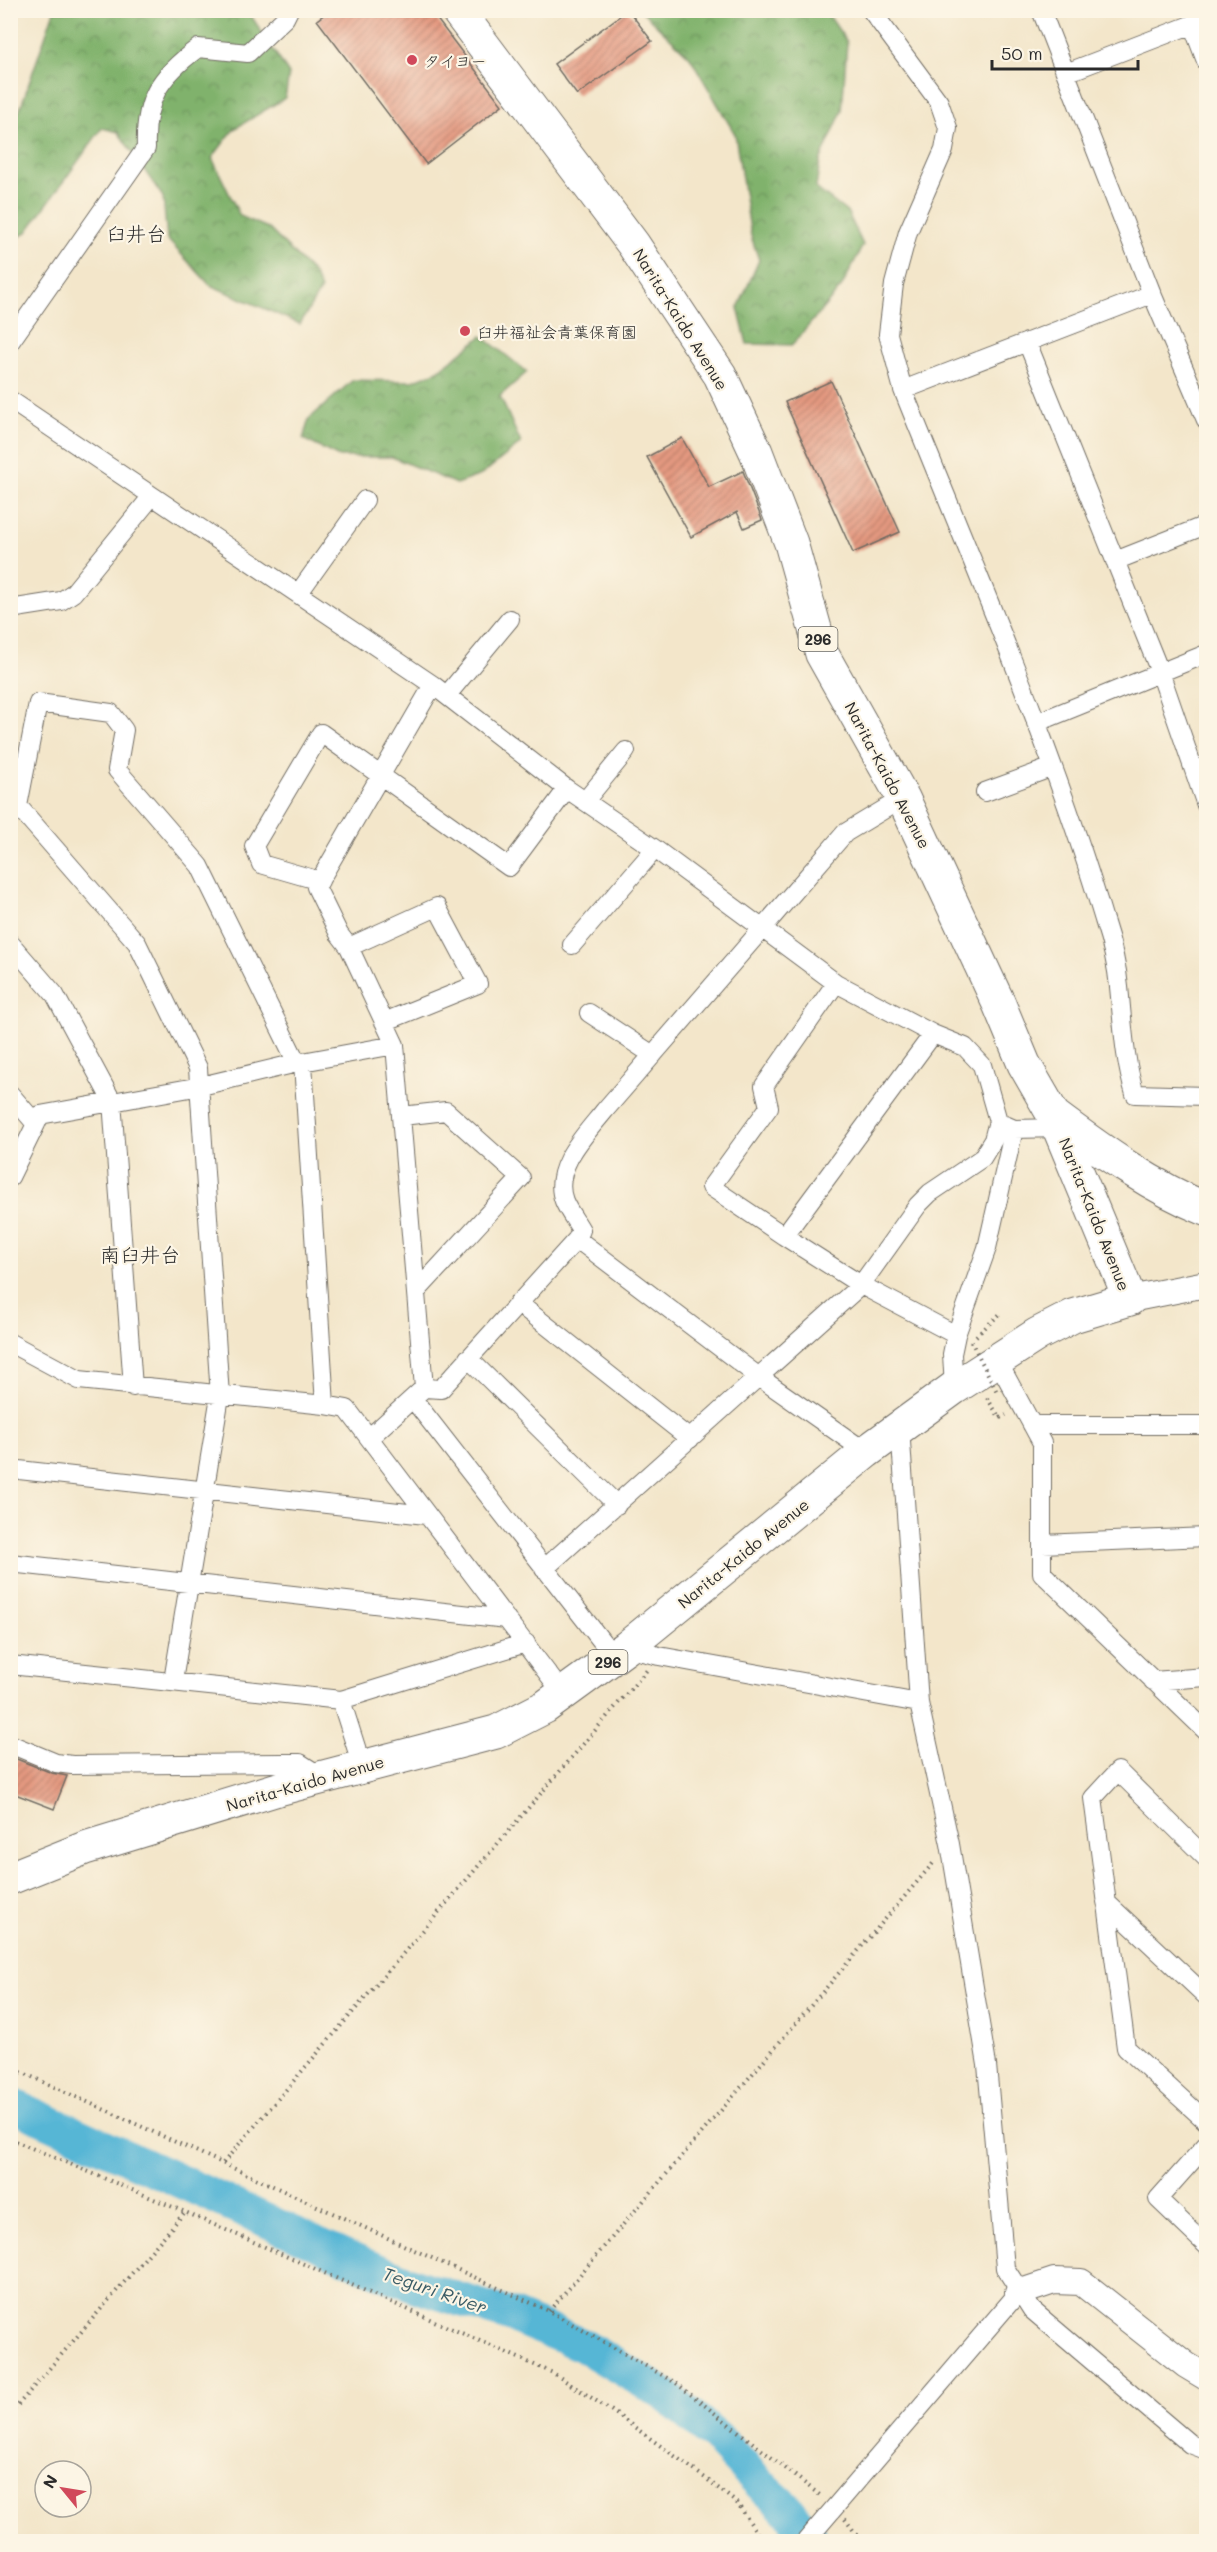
<svg xmlns="http://www.w3.org/2000/svg" width="1217" height="2552" viewBox="0 0 1217 2552" font-family="Mali,'Klee One',sans-serif">
<style>
.forest{fill:url(#forest-crowns);stroke:#566e4c;stroke-width:1.5}
.lines{fill:none;stroke-linecap:round;stroke-linejoin:round}
.river{stroke:#57b6d5;stroke-width:34}
.building{fill:url(#building-hatch)}
.street-casing{stroke:#716c63;stroke-width:20}
.secondary-casing{stroke:#716c63;stroke-width:28}
.highway-casing{stroke:#716c63;stroke-width:35}
.path{stroke:#716c63;stroke-width:4;stroke-dasharray:1.5 4.5;stroke-linecap:butt}
.street{stroke:#fff;stroke-width:18}
.secondary{stroke:#fff;stroke-width:26}
.highway{stroke:#fff;stroke-width:33}
.path-bridge{stroke:#716c63;stroke-width:4;stroke-dasharray:1.5 4.5;stroke-linecap:butt}
.poi-dot{fill:#d1495b;stroke:#fcf5e5;stroke-width:2}
.labels{text-anchor:middle;dominant-baseline:central;stroke-width:4.5;stroke-linejoin:round;paint-order:stroke}
.shield{fill:#fcf5e5;stroke:#6a6863;stroke-width:1.5}
.shield-label{font-size:15px;font-weight:bold;fill:#2b2b2b}
.poi-label{font-size:16px;fill:#2b2b2b;stroke:#fcf5e5;text-anchor:start}
.street-label{font-size:16px;fill:#2b2b2b;stroke:#fcf5e5}
.water-label{font-size:18px;font-style:italic;fill:#3a5c66;stroke:#fcf5e5}
.quarter-label{font-size:20px;fill:#2b2b2b;stroke:#fcf5e5}
</style>
<defs>
<pattern id="forest-crowns" width="20" height="18" patternUnits="userSpaceOnUse" patternTransform="scale(1.5)"><rect width="20" height="18" fill="#80b26c"/><path d="M2 6a3 3 0 1 1 6 0M12 15a3 3 0 1 1 6 0" fill="none" stroke="#699159"/></pattern>
<pattern id="building-hatch" width="6" height="6" patternUnits="userSpaceOnUse" patternTransform="scale(1.5)"><rect width="6" height="6" fill="#e49980"/><path d="M-1 1l2-2M0 6l6-6M5 7l2-2" fill="none" stroke="#b97d69"/></pattern>
</defs>
<rect width="100%" height="100%" fill="#fcf5e5"/>
<filter id="ink" filterUnits="userSpaceOnUse"><feTurbulence type="fractalNoise" baseFrequency=".0167" numOctaves="2"/><feDisplacementMap in="SourceGraphic" scale="12" xChannelSelector="R" yChannelSelector="G"/><feConvolveMatrix kernelMatrix="1 2 1 2 8 2 1 2 1" color-interpolation-filters="sRGB"/></filter>
<filter id="wash" filterUnits="userSpaceOnUse"><feTurbulence type="fractalNoise" baseFrequency=".008" numOctaves="4" result="noise"/><feDisplacementMap in="SourceGraphic" scale="24" xChannelSelector="R" yChannelSelector="G"/><feGaussianBlur stdDeviation="1.35" result="paint"/><feColorMatrix in="noise" values="0 0 0 0 0 0 0 0 0 0 0 0 0 0 0 0 0 1.4 0 .05"/><feComposite in="paint" operator="in"/></filter>
<g filter="url(#wash)">
<rect width="100%" height="100%" fill="#f3e6ca"/>
<path class="forest" d="M54,11H248L289,74L285,98L234,129L212,158L240,216L268,228L313,273L321,289L300,324L210,285L167,239L163,197L118,132L102,128L27,232L11,242L10,113L19,112Z
M642,11H826L847,42L842,111L820,161L816,188L848,213L863,245L842,286L792,345L747,344L738,308L759,260L751,236L735,134L690,57Z
M482,336L527,372L500,396L521,443L481,475L456,484L392,457H339L303,439L309,419L353,380L412,381L438,371Z"/>
<g class="lines">
<path class="river" d="M10,2104L355,2261L419,2287L510,2315L582,2345L665,2395L716,2437L767,2491L784,2506L814,2542"/>
</g>
<g id="blocks">
<path class="building" d="M330,10H430L502,105L426,164L317,20Z
M628,10L652,41L577,95L554,64Z
M831,381L900,532L853,553L785,402Z
M682,438L709,487L743,471L762,520L744,528L737,512L691,537L647,457Z
M14,1758L52,1773L67,1776L54,1809L10,1792V1765Z"/>
</g>
</g>
<g filter="url(#ink)">
<use href="#blocks" fill-opacity="0" stroke="#716c63" stroke-width="1.5"/>
<g class="lines">
<defs>
<path id="street" d="M871,10L939,102L948,128L944,150L908,232L894,284L888,334L903,390C973,565 1050,739 1104,920C1111,941 1117,965 1119,987C1123,1024 1124,1059 1135,1094L1206,1096
M1041,10L1152,294L1206,420
M1192,24L1206,61
M1066,73L1206,19
M10,342L146,148C144,99 160,76 198,48L248,53L285,18L289,10
M1027,342L1160,672L1206,805
M903,390L1152,294
M10,400L433,685L567,789L655,849L836,983L933,1034L965,1047L982,1065L998,1121L993,1140L982,1158L930,1193L918,1205L861,1285L544,1569
M1115,561L1206,525
M298,594L365,500
M10,609L61,601L73,593L152,496
M447,695L510,619
M1036,723L1206,654
M985,792L1053,767
M585,801L626,751
M18,806L137,943L198,1068L220,1396L173,1681
M18,806L38,703L111,713L124,730L117,770L200,866L297,1063
M320,881L261,864L254,846L321,733L509,867L567,789
M10,943L55,995L112,1101L133,1387
M572,945L655,849
M349,947L437,907L478,984L384,1022
M836,983L764,1086L769,1107L711,1187L784,1236L861,1285L956,1335
M589,1013L653,1055
M303,1063L325,1405
M10,1094L36,1124L10,1177
M402,1116L446,1111L521,1178L417,1291
M36,1124L40,1115L201,1086L297,1063L395,1045
M1005,1125L1014,1129L1060,1128
M784,1236L933,1034
M577,1239L581,1230C576,1221 568,1211 564,1201C551,1168 586,1134 605,1110L845,833L903,798
M518,1303L690,1439
M10,1343L79,1380L325,1405L347,1409L564,1695
M468,1358L617,1505
M997,1360L1042,1443V1573L1206,1731
M424,1388L441,1389L577,1239L759,1377L866,1452
M954,1388L952,1354L956,1335L987,1248L1014,1129
M413,1399L614,1657
M1032,1425H1206
M900,1427L919,1703L950,1844L987,2065L1005,2268L1032,2310L1190,2444L1206,2450
M369,1438L424,1388L395,1045L349,947L339,934L316,887L433,685
M10,1469L426,1515
M1042,1544L1206,1537
M10,1563L507,1619
M626,1648L659,1656L919,1703
M10,1665L341,1700L526,1643
M1153,1681L1206,1677
M341,1700L362,1766
M10,1744L56,1763L72,1765L284,1763H300L322,1777
M1206,1858L1118,1771L1093,1798L1126,2048L1206,2121
M1106,1902L1206,1996
M1206,2145L1158,2199L1206,2245
M805,2542L1018,2293"/>
<path id="secondary" d="M1130,1299L1206,1284
M1018,2293L1054,2281L1081,2282L1186,2365L1206,2377"/>
<path id="highway" d="M1056,1117C1103,1152 1152,1187 1206,1209
M10,1878L85,1848L278,1789L496,1732L545,1707L626,1648L866,1452L954,1388L1038,1334L1073,1316L1130,1299L1054,1116L1024,1064L999,1004L903,798L822,654L791,543L756,452L720,375L633,244L457,10"/>
</defs>
<use href="#street" class="street-casing"/>
<use href="#secondary" class="secondary-casing"/>
<use href="#highway" class="highway-casing"/>
<path class="path" d="M976,1336L1001,1313
M987,1398L1000,1418L1006,1415
M10,2067L549,2311L676,2383L821,2496
M10,2139L185,2212L553,2373L612,2411L708,2480L738,2504L763,2542
M223,2163L647,1670
M549,2311L935,1861
M10,2414L185,2212
M845,2519L862,2542"/>
<use href="#street" class="street"/>
<use href="#secondary" class="secondary"/>
<use href="#highway" class="highway"/>
<path class="path-bridge" d="M971,1341L997,1392"/>
</g>
</g>
<g class="poi-dot">
<circle cx="412" cy="60" r="6"/>
<circle cx="465" cy="331" r="6"/>
</g>
<g class="labels">
<g class="shield">
<rect x="798.5" y="627" width="39" height="24" rx="4.5"/>
<rect x="588.5" y="1650" width="39" height="24" rx="4.5"/>
</g>
<g class="shield-label">
<text x="818" y="639">296</text>
<text x="608" y="1662">296</text>
</g>
<g class="poi-label">
<text x="424" y="60">タイヨー</text>
<text x="477" y="331">臼井福祉会青葉保育園</text>
</g>
<g class="street-label">
<text transform="translate(681 319) rotate(58)">Narita-Kaido Avenue</text>
<text transform="translate(888 775) rotate(62)">Narita-Kaido Avenue</text>
<text transform="translate(1095 1214) rotate(68)">Narita-Kaido Avenue</text>
<text transform="translate(743 1553) rotate(-39)">Narita-Kaido Avenue</text>
<text transform="translate(305 1783) rotate(-16)">Narita-Kaido Avenue</text>
</g>
<g class="water-label">
<text transform="translate(435 2290) rotate(19)">Teguri River</text>
</g>
<g class="quarter-label">
<text x="136" y="233">臼井台</text>
<text x="140" y="1254">南臼井台</text>
</g>
</g>
<rect width="1217" height="2552" fill="none" stroke="#fcf5e5" stroke-width="36"/>
<g transform="translate(63 2489) rotate(300)"><circle r="28" fill="#fcf5e5" stroke="#a8a49b" stroke-width="1.5"/>
<path d="M0-4.5L10 22L0 15L-10 22Z" fill="#d1495b"/>
<text y="-9" font-size="16" font-weight="bold" text-anchor="middle" fill="#2b2b2b">N</text>
</g>
<path d="M992 60v9h146v-9" fill="none" stroke="#2b2b2b" stroke-width="3"/>
<text x="1001" y="60" font-size="18" fill="#2b2b2b" stroke="#fcf5e5" stroke-width="4.5" paint-order="stroke">50 m</text>
</svg>
